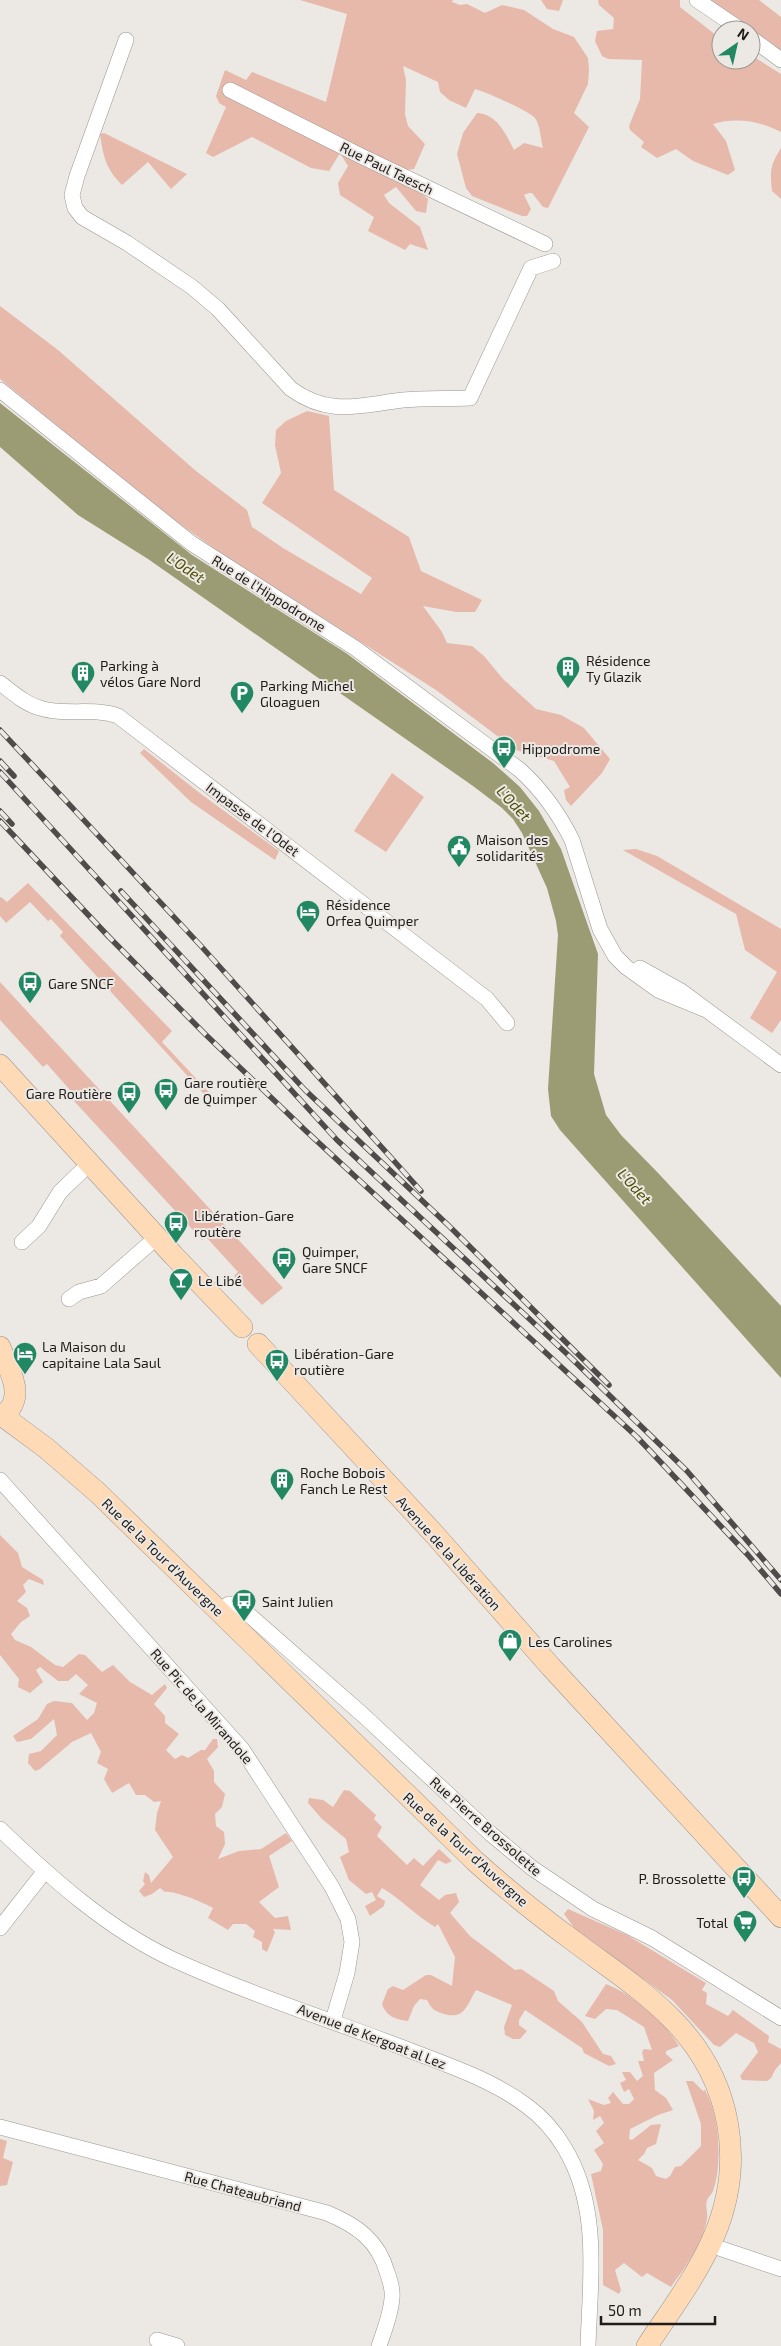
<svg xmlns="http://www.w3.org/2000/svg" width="781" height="2346" viewBox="0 0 781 2346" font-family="'Exo 2',sans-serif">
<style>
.green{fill:#e7b9ab}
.water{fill:#9b9c73}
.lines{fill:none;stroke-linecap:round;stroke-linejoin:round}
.street-casing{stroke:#999691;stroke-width:16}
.secondary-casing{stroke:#999691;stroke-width:22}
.street{stroke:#fff;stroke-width:15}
.secondary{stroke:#fedab7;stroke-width:21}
.rail-casing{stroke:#4e4c4a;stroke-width:5.5}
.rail{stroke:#ece8e4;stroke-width:4;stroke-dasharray:11;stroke-linecap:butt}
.labels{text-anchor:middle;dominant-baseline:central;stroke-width:4;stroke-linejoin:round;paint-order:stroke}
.street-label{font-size:14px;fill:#1e1c1b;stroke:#ece8e4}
.poi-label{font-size:14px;fill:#1e1c1b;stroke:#ece8e4;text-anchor:start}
.water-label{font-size:15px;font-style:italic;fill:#4d4d03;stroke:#ece8e4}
</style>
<rect width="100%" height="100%" fill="#ece8e4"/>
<path class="green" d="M300,0H453L452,2L460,5L467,4L485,13L502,5L524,10L553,29L574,37L588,58L589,69L588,84L574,113L589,127L548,208L543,207L532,193H529L524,195L531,209L527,216H522L472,196L466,188L457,154L463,133L477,113C497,114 506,134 514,150L524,143L543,148C540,138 541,127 535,118C531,112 484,91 475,89L466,108L449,100L440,92L438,82L403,66L406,80L405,114L408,126L425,144L414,169L406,170L410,184L428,199L426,213L416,211L396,187L384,195L389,203L420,227L428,250L410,244L405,250L368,231L374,217L340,195L338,183L348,166L340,153L329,171L311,168L252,137L213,157L206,153L226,107L219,103L216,96L225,70L246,80L252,72L326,102L347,14Z
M541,0H563L559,11L547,9Z
M598,0H680V7L721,39V60H751V55L781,74V132C760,121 736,117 713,124L726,141L735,170L728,175L693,161L676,149L657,158L641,147L644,142L630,130L629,126L640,99L642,60L608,59L602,56L595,41L597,31L613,29L614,18L599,5Z
M707,0H759L781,17V52Z
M104,133L187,174L171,189L148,162L122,185C106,169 103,156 100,134Z
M781,148V199L772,191C770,170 770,166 781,148Z
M0,306L58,350L196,471L247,510L252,527L283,548L361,594L372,578L262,503L281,473L275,445L276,430L286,421L307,411L329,416L334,490L409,537L421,571L482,600L475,612H456L423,606L442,632L447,643L472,646L484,656L503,679L536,709L561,715L584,728L610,759L602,773L571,806L566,800L564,790L570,787L554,761L516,750L436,690L215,549L163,512L0,379Z
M144,749L201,794L279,851L275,860L191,802L140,753Z
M392,773L424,797L386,852L354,831Z
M636,849L657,856L781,929V1020L772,1033L750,1018L777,972L745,950L736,914L623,850Z
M28,883L172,1031L162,1042L218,1102L214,1105L60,936L63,932L51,919L48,921L30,902L6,923L0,916V898L1,897L7,902Z
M0,982L283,1288L262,1305L234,1276L238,1272L206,1237L202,1240L74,1101L77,1098L47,1064L43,1067L0,1020Z
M0,1535L18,1553L22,1567L43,1580L44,1585L29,1579L23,1585L26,1592L17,1601L27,1608L30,1616L21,1622L11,1634L15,1640L31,1647L55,1665L63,1667L79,1654L85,1655L102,1672L113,1665L130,1682L152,1695L165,1684L167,1688L154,1704L165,1716V1723L179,1734L166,1750L175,1759L182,1755L188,1758L201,1750H205L213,1739H217L218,1747L207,1759L214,1771V1782L225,1794L222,1807L215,1814L216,1826L224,1832L225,1844L218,1859L239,1851L261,1849L286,1833L292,1841L269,1856L279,1887L259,1902L275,1918L288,1916L291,1930L273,1929L275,1932L267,1952L262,1949V1942L253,1937L255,1931L246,1924H233L228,1930L208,1918L213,1908C205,1903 173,1890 165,1892L160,1888L152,1894L144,1897L139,1891L145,1884L143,1881L145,1872L149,1875L151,1883L173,1857L155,1830L157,1813L161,1801L154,1802L145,1795H136L129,1783L112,1793L104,1779L108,1769L97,1763L101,1752L91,1733L72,1742L40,1769L35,1771L28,1763L29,1754L41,1751L57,1735L54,1719L31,1739L17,1742L13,1736L38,1719L47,1704L54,1701L72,1703L87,1720L94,1713L97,1703L79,1694L88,1685L76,1674L68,1681H58L40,1667L36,1670L43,1682L30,1693L18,1687L19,1679L0,1655Z
M344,1790L350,1791L376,1815L374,1819L382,1827L377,1836L407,1865L414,1858L423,1866L439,1849L452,1861L446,1864L438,1860L420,1885L439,1900L445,1895L456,1893L459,1902L450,1913L470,1936L515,1970L521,1969L554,1991L558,2001L582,2022L603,2054L611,2056L616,2064L609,2066L584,2053L582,2048L525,2010L519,2020V2025L527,2031L520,2039H513L505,2035L504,2027L512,2005L476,1990C466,2007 464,2021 441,2013C433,2010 431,2008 427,2000L420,1999L414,2006L408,2021C396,2020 386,2016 382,2004L388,1989L393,1986L403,1990L426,1975H431L452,1986L455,1957L438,1924L435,1927C415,1915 401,1899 382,1888L377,1896L385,1901L384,1906L370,1916L365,1906L376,1900L372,1892L366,1894L349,1880L340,1857L349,1852L346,1839L322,1819L308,1803L309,1798L323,1800L333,1807Z
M568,1909L627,1935L706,1983L702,1990L707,1993L706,2004L728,2016L733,2010L769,2036L768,2042L781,2049V2063L775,2070L771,2078L767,2081L742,2080L740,2076L758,2052L754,2043L736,2033L720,2047L714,2045L672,2000L575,1929L564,1914Z
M606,1984C633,1994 664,2022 679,2046L666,2051V2054L673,2060L654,2073L655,2090L666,2098L673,2110L658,2115L630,2129L629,2139L632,2140L651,2125L661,2124L656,2144L647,2148L644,2154L638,2160L652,2168L656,2176L666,2179L670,2176L675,2167L681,2166L701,2146V2124L686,2081H693L703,2091L705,2090C719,2114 723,2164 713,2191C712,2194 708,2197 707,2200C705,2207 708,2213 707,2219C702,2245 686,2266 671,2287L647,2273L642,2277L624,2263L615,2270L621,2290L619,2294L603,2285V2230L591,2174L601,2171L603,2164L594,2150L604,2143L596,2131L604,2123L600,2116L593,2120L594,2111L588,2099L604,2105L611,2103L608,2098L613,2092L623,2104H629L634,2099L629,2089L624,2092L620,2083L626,2080L622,2072H630L637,2081L643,2076L638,2061H644L642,2052L644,2049L652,2050L644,2027L617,2010L606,2009L595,2019L585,2016Z
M0,2139L7,2141L3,2158L13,2162L7,2185L0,2186Z"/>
<path class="water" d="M0,403L192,555L346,653L493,763L520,787L539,811L561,849L598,954L594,1074L606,1115L621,1135L660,1175L781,1306V1378L560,1130L551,1116L548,1089L558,935L556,921L547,888L522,833L513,819L502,808L473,786L148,559L78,515L0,447Z"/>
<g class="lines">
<defs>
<path id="street" d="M697,0L741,30
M751,38L781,60
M126,40L77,176L72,195L75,208L82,217L127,243L192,287L218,309L291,389C330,417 360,405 403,400C425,398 448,399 470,398L531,268L553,261
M230,90L361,156L545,244
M0,390L191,543L355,648L520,770C542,790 559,814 572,840L600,929L615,956L626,967L658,990L704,1009
M0,683C12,692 25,704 40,708C64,716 93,707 118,716L487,999L507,1023
M640,968L681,991L781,1065
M22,1242L39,1226L60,1192L89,1164
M69,1299L79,1292L101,1286L157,1237
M0,1480L242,1749L332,1887L348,1919L352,1942L347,1973L333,2020
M218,1611L229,1604L240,1607L247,1613L363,1715L491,1834L532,1868L593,1909L652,1938L781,2018
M0,1829C51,1878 108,1929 172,1959C251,1995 334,2021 414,2052C453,2067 494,2081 527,2106C542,2117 555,2132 564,2147C601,2207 590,2280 588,2346
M0,1928L45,1871
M0,2127L327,2213C356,2225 378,2240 387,2272C390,2280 393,2289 392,2298C391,2314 384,2331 379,2346
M710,2245L781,2269
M157,2340L177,2346"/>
<path id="secondary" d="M0,1065L174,1256L242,1327
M258,1344L435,1535L551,1667L781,1917
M0,1347C5,1361 19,1384 14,1400C13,1406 8,1411 4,1417
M0,1414L46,1448L98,1493L475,1861C507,1890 541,1917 575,1942C608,1967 644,1990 673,2020C731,2079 746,2161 714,2236C697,2276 670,2311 647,2346"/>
</defs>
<use href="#street" class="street-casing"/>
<use href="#secondary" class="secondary-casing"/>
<use href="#street" class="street"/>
<use href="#secondary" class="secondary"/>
<defs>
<path id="rail" d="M0,730L201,946L421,1191
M0,761L14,776
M0,772L337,1140L566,1353L687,1471L781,1580
M0,811L12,824
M0,821L109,937L205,1034L306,1131L637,1437L748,1555L781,1594
M121,891L305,1090L448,1225L609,1385"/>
</defs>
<use href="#rail" class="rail-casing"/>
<use href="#rail" class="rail"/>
</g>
<defs>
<symbol id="building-pin" viewBox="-11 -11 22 30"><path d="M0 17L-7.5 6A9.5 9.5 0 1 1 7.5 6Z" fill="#218863" stroke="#ece8e4"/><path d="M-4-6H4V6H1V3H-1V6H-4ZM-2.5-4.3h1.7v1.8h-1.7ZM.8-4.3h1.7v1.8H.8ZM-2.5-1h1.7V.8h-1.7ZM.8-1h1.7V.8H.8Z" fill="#fff"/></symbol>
<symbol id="parking-pin" viewBox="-11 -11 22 30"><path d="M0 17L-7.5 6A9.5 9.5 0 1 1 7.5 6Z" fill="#218863" stroke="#ece8e4"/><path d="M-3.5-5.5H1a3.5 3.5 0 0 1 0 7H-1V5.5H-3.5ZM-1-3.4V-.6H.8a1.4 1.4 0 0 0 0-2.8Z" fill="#fff"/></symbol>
<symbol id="bus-pin" viewBox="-11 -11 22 30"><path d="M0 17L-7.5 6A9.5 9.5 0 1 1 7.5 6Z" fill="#218863" stroke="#ece8e4"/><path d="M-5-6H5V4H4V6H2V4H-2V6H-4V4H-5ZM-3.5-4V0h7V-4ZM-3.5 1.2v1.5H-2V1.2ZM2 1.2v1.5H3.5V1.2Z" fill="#fff"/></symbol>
<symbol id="civic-pin" viewBox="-11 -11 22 30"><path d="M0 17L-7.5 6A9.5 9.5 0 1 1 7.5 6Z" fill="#218863" stroke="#ece8e4"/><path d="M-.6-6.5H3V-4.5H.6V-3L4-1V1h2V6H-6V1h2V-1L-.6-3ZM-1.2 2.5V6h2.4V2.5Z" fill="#fff"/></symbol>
<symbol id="hotel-pin" viewBox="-11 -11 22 30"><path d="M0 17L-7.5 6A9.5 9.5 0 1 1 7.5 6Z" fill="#218863" stroke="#ece8e4"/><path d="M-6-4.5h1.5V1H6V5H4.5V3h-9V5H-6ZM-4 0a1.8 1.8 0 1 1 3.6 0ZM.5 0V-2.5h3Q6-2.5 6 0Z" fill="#fff"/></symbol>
<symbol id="bar-pin" viewBox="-11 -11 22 30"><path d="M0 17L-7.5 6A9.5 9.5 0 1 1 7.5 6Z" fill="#218863" stroke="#ece8e4"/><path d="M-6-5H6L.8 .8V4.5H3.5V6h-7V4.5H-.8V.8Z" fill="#fff"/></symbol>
<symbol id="shop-pin" viewBox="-11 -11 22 30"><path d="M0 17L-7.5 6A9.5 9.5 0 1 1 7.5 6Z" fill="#218863" stroke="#ece8e4"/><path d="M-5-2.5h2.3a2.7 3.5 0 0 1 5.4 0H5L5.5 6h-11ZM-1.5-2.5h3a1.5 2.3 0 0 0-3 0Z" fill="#fff"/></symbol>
<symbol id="supermarket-pin" viewBox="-11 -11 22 30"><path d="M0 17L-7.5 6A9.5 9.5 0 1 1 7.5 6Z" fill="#218863" stroke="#ece8e4"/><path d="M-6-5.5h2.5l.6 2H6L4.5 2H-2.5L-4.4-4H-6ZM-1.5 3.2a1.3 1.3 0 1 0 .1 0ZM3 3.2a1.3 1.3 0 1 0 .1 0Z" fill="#fff"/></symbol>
</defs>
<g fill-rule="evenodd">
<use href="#building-pin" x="554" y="654" width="28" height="38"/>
<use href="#building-pin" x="69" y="659" width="28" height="38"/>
<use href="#parking-pin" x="228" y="679" width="28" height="38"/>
<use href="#bus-pin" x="490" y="734" width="28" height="38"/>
<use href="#civic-pin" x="445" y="833" width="28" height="38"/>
<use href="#hotel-pin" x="294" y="898" width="28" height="38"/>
<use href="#bus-pin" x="16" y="969" width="28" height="38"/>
<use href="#bus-pin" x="152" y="1076" width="28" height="38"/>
<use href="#bus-pin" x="115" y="1079" width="28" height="38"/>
<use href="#bus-pin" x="162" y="1209" width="28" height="38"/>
<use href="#bus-pin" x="270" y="1245" width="28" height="38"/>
<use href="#bar-pin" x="167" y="1266" width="28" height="38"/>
<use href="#hotel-pin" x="11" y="1340" width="28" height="38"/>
<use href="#bus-pin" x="263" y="1347" width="28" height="38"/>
<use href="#building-pin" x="268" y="1466" width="28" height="38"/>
<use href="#bus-pin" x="230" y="1587" width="28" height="38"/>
<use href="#shop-pin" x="496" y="1627" width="28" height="38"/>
<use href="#bus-pin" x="730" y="1864" width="28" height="38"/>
<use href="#supermarket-pin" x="731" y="1908" width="28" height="38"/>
</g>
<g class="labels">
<g class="street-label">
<text transform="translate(387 168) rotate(26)">Rue Paul Taesch</text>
<text transform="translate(269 593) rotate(32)">Rue de l'Hippodrome</text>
<text transform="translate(253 819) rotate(37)">Impasse de l'Odet</text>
<text transform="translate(449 1553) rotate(48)">Avenue de la Libération</text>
<text transform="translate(163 1557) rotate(44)">Rue de la Tour d'Auvergne</text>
<text transform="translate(202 1706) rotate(49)">Rue Pic de la Mirandole</text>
<text transform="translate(486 1826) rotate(41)">Rue Pierre Brossolette</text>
<text transform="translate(466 1849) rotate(42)">Rue de la Tour d'Auvergne</text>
<text transform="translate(372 2036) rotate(21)">Avenue de Kergoat al Lez</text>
<text transform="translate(243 2191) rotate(15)">Rue Chateaubriand</text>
</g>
<g class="poi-label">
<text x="586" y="660">Résidence<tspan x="586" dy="16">Ty Glazik</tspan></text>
<text x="100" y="665">Parking à<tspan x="100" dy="16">vélos Gare Nord</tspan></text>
<text x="260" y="685">Parking Michel<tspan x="260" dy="16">Gloaguen</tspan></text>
<text x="522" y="748">Hippodrome</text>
<text x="476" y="839">Maison des<tspan x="476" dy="16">solidarités</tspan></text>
<text x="326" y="904">Résidence<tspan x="326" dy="16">Orfea Quimper</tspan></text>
<text x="48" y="983">Gare SNCF</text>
<text x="184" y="1082">Gare routière<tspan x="184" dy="16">de Quimper</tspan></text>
<text x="112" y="1093" text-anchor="end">Gare Routière</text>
<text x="194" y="1215">Libération-Gare<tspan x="194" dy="16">routère</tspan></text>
<text x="302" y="1251">Quimper,<tspan x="302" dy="16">Gare SNCF</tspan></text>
<text x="198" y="1280">Le Libé</text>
<text x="42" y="1346">La Maison du<tspan x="42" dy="16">capitaine Lala Saul</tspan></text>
<text x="294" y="1353">Libération-Gare<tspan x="294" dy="16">routière</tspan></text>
<text x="300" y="1472">Roche Bobois<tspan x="300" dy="16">Fanch Le Rest</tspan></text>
<text x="262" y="1601">Saint Julien</text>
<text x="528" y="1641">Les Carolines</text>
<text x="726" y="1878" text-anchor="end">P. Brossolette</text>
<text x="728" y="1922" text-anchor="end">Total</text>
</g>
<g class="water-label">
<text transform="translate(186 567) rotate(34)">L'Odet</text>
<text transform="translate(514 803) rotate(47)">L'Odet</text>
<text transform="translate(635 1186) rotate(48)">L'Odet</text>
</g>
</g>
<g transform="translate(736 45) rotate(34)"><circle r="24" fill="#ece8e4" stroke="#9a9694"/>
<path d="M0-4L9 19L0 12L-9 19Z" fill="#218863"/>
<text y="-8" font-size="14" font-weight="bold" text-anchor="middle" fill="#1e1c1b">N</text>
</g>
<path d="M601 2316v8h114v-8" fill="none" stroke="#1e1c1b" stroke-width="2.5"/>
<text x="608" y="2316" font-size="15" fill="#1e1c1b" stroke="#ece8e4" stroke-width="4" paint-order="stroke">50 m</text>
</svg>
